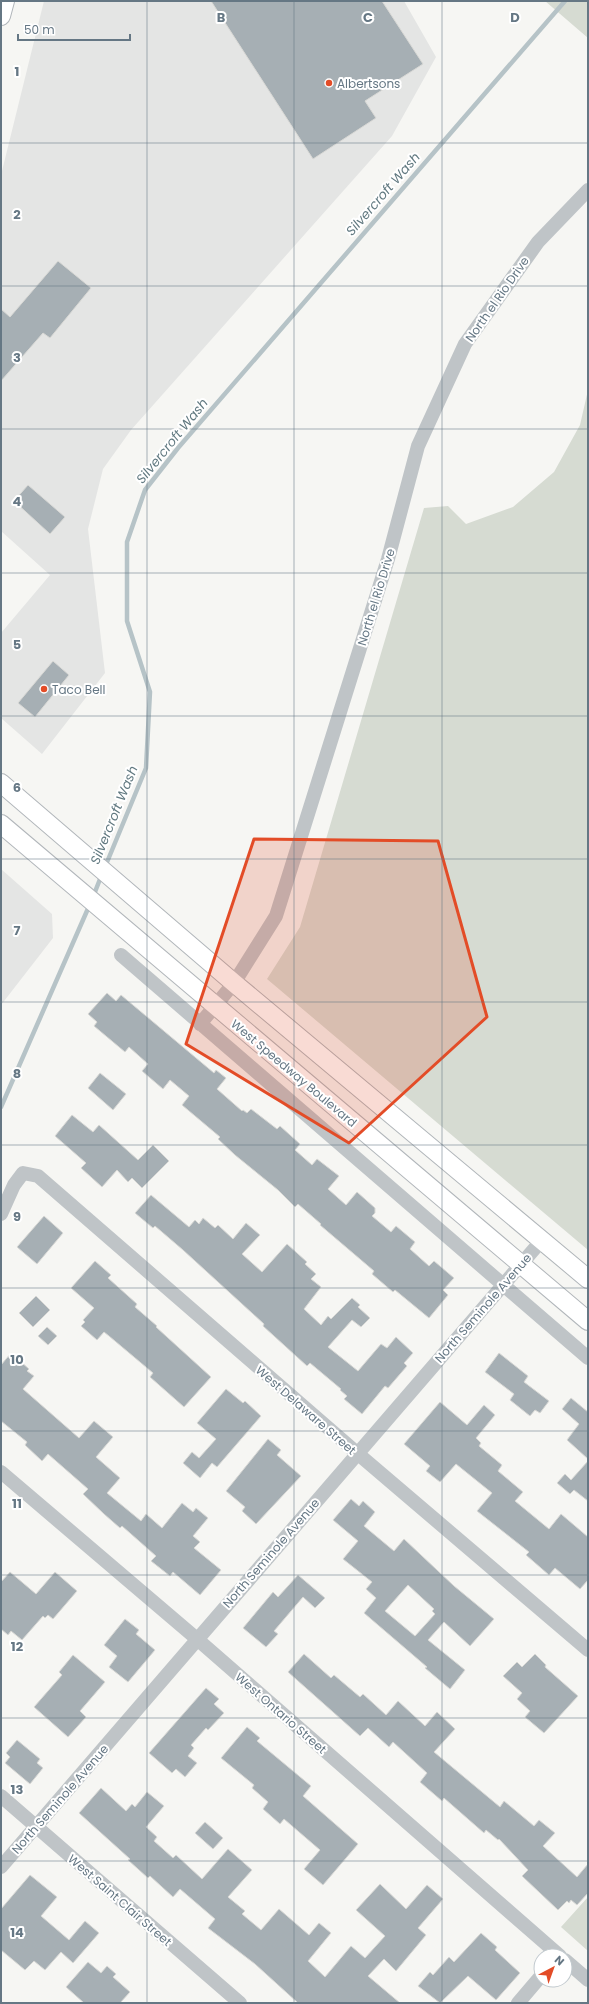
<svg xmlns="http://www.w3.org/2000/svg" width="589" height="2004" viewBox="0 0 589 2004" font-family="Poppins,sans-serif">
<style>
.built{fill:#e4e5e4}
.green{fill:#d6dbd2}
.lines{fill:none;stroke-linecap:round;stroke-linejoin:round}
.stream{stroke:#b6c3c7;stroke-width:4.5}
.building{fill:#a6afb4;stroke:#d8d8d5;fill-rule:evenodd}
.major-casing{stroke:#b1b6ba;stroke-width:20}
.minor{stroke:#bfc4c7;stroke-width:14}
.major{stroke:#fff;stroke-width:18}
.marked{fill:#e34c27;fill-opacity:0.2;stroke:#e34c27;stroke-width:3;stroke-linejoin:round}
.grid{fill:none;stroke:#657784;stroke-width:1;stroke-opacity:0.55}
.poi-dot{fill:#e34c27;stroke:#fff;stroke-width:1.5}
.labels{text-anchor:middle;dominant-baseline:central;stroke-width:4;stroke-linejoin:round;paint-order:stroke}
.poi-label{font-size:12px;fill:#657784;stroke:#fff;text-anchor:start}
.street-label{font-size:12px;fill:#657784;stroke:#fff}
.water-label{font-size:13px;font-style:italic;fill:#617980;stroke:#fff}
.grid-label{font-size:13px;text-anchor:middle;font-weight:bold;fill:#657784;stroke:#fff;stroke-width:4;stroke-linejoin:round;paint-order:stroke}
</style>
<rect width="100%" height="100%" fill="#f6f6f3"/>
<path class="built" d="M44,1H404L436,57L392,136L131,430L103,469L88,529L105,673L42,754L1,718V633L50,575L1,531V175Z
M1,869L52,914L53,938L1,1005Z"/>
<path class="green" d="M545,1H588V38Z
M588,390V1250L267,979L300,927L424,508L448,506L466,524L513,507L554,472L580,425Z
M588,1897V1951L561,1927Z"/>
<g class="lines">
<path class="stream" d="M105,867L146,768L150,692L127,621V542L145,490L178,448L565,1
M93,897L102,874
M1,1107L90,904"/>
</g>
<path class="building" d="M211,1H382L423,64L365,101L376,118L313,159Z
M58,261L91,288L50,338L43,333L1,381V309L10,317Z
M28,485L65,517L50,534L14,501Z
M53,661L69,675L35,717L18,703Z
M107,993L116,1001L121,995L214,1073L216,1070L226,1078L217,1089L242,1111L243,1110L247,1113L251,1109L277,1129L280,1126L300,1144L295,1150L312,1165L317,1159L339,1176L328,1189L346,1205L357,1192L375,1208V1213L372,1216L391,1232L396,1226L415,1242L410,1249L429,1266L434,1261L454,1278L443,1290L448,1295L429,1318L395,1290L393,1292L372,1274L374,1271L320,1225L321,1224L298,1204L295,1207L278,1190L235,1155L218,1139L220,1137L182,1105L189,1096L170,1080L163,1089L142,1071L148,1064L129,1047L125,1052L94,1026L97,1022L88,1014Z
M100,1073L126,1094L113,1110L88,1088Z
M72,1115L93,1132L99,1125L138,1160L153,1145L169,1161L142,1188L132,1178L128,1182L117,1170L102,1187L81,1168L86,1163L55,1136Z
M151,1195L189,1227L195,1220L199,1224L203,1218L215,1228L218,1225L233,1239L246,1223L260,1235L242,1254L262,1272L287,1244L307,1262L305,1264L316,1274L311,1279L321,1287L304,1309L321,1325L328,1316L331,1319L352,1298L360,1305L358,1307L370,1318L361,1327L352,1320L328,1347L358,1371L381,1344L387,1348L396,1337L413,1353L404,1363L407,1366L388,1388L385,1386L362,1414L344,1399L347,1396L340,1390L341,1389L310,1363L307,1366L263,1326L264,1324L183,1250L155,1226L153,1228L135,1213Z
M44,1216L63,1233L37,1264L17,1247Z
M95,1261L111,1275L108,1278L137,1304L135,1307L157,1326L156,1327L211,1377L184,1407L150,1377L153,1373L109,1336L104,1332L97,1340L81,1326L85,1322L83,1320L94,1308L71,1288Z
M36,1296L50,1310L33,1327L19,1313Z
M47,1327L57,1336L48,1345L38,1336Z
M11,1353L29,1369L27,1371L34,1376L23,1389L79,1438L94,1421L113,1437L96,1457L120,1478L107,1493L141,1521L146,1514L162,1528L182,1503L193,1512L196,1508L208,1518L193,1536L200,1542L194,1548L221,1570L200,1595L173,1572L170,1576L151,1561L156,1556L122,1526L120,1528L104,1514L83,1494L88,1489L48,1454L42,1461L25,1445L27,1442L1,1421V1365Z
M499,1353L528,1376L524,1382L549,1401L540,1413L535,1410L530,1416L510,1400L514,1394L485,1372Z
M226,1389L243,1403L245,1401L261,1416L217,1467L212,1463L200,1478L183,1463L192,1452L199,1458L216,1439L197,1423Z
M571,1398L588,1412V1459L567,1440L579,1424L562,1409Z
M440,1402L467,1425L484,1405L495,1415L476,1438L481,1443L479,1446L502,1465L498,1471L523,1492L515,1501L549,1529L561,1514L588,1537V1580L580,1589L555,1568L549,1575L526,1555L529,1552L477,1511L492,1493L456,1464L440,1482L426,1471L430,1466L404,1444Z
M268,1439L281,1450L277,1455L301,1476L256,1524L242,1511L245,1507L226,1491Z
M588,1461V1501L574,1490L570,1494L557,1483L565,1474L571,1480Z
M351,1499L359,1506L363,1501L375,1512L364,1526L394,1551L404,1539L454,1586L494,1619L470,1646L444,1622L428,1640L465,1670L450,1689L425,1668L427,1667L364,1613L376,1598L366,1589L372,1582L343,1559L358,1541L333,1520ZM408,1585L434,1609L432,1611L435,1614L415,1636L385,1611Z
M10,1572L36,1594L55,1572L77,1591L53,1619L48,1615L45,1618L43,1616L22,1640L11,1631L8,1635L1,1629V1582Z
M298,1575L325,1598L315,1608L303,1597L274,1631L278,1634L266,1647L243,1628L273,1592L278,1597Z
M125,1619L139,1630L136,1634L155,1650L128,1682L109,1667L117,1656L104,1645Z
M304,1654L331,1678L334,1675L360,1697L363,1694L386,1715L398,1701L425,1726L437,1712L455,1729L434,1752L500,1807L504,1801L534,1826L539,1820L555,1833L543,1846L577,1877L588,1864V1893L577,1905L571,1900L569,1903L567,1901L558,1910L522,1876L528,1870L499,1839L498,1840L486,1830L484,1833L444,1798L442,1801L420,1782L427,1773L393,1742L389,1747L368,1728L360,1736L288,1672Z
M535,1654L546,1665L545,1667L578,1696L544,1733L525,1717L530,1711L517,1699L522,1693L503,1676L517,1662L522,1667Z
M73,1655L105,1682L80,1711L86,1717L68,1737L34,1707L62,1675L59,1672Z
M206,1688L219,1699L214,1704L224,1713L208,1730L206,1728L191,1745L194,1748L188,1756L197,1763L185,1777L176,1769L172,1773L149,1753Z
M247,1727L260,1738L257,1741L311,1786L303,1796L358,1844L323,1885L304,1869L320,1850L284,1819L280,1824L263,1809L268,1802L252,1788L254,1785L221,1758Z
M17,1740L40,1759L37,1763L43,1768L30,1784L5,1763L10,1757L6,1753Z
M101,1788L126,1811L132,1804L135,1807L147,1792L164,1806L146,1827L157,1837L154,1841L173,1858L176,1855L202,1879L228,1849L252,1870L228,1897L245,1911L242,1914L261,1930L279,1909L309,1935L319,1923L331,1933L308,1961L325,1977L351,1946L365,1958L385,1936L356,1910L380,1884L406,1909L427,1885L443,1899L418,1928L426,1935L396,1971L384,1959L368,1976L400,2003H298L255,1964L208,1928L215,1919L180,1889L173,1897L150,1876L148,1878L128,1860L130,1859L79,1813Z
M205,1822L223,1838L213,1849L195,1833Z
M30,1875L57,1897L41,1916L69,1940L85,1921L99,1933L73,1963L61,1952L45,1970L34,1961L25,1970L1,1950V1909Z
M481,1933L497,1947L495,1950L520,1973L496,2000L468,1976L440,2003L418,1986L430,1972L433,1975L449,1957L454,1962Z
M88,1962L101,1973L107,1966L116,1974L113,1977L130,1992L120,2003H84L66,1987Z"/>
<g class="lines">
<defs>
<path id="major" d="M1,16L5,1
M1,783L234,983L588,1279
M1,824L588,1321"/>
</defs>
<use href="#major" class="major-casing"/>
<path class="minor" d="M121,955L588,1358
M200,1024L234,983L276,916L388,559L418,446L465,344L538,242L588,190
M1,1214L14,1185L23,1173L38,1176L357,1453L588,1650
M1,1472L197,1639L560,1956
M1,1796L240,2003
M1,1867L542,1240
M565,1960L588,1980
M518,2003L541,1976"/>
<use href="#major" class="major"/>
</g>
<path class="marked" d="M254,839L438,841L487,1017L349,1143L186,1044Z"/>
<path class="grid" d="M147,1V2003M294,1V2003M442,1V2003M1,143H588M1,286H588M1,429H588M1,573H588M1,716H588M1,859H588M1,1002H588M1,1145H588M1,1288H588M1,1431H588M1,1575H588M1,1718H588M1,1861H588"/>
<g class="poi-dot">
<circle cx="329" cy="83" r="4"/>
<circle cx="44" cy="689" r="4"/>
</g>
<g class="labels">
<g class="poi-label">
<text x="337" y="83">Albertsons</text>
<text x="52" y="689">Taco Bell</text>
</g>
<g class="street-label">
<text transform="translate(497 299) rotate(-55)">North el Rio Drive</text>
<text transform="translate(376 597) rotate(-73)">North el Rio Drive</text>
<text transform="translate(294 1073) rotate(40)">West Speedway Boulevard</text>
<text transform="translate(483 1308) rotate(-49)">North Seminole Avenue</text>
<text transform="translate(306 1410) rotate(41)">West Delaware Street</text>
<text transform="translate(271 1553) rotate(-49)">North Seminole Avenue</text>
<text transform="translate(281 1713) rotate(41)">West Ontario Street</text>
<text transform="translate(60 1799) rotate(-49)">North Seminole Avenue</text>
<text transform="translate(120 1900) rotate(41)">West Saint Clair Street</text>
</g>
<g class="water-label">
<text transform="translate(383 194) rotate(-49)">Silvercroft Wash</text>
<text transform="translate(172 441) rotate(-51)">Silvercroft Wash</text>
<text transform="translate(114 815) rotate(-68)">Silvercroft Wash</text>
</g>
</g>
<g class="grid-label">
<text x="221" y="22">B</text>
<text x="368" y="22">C</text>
<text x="515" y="22">D</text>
<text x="17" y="76">1</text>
<text x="17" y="219">2</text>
<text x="17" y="362">3</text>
<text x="17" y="506">4</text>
<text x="17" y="649">5</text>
<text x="17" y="792">6</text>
<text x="17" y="935">7</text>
<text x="17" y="1078">8</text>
<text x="17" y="1221">9</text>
<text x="17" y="1364">10</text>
<text x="17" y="1508">11</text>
<text x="17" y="1651">12</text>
<text x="17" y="1794">13</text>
<text x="17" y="1937">14</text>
</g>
<rect width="589" height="2004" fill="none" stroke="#657784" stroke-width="4"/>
<g transform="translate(553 1968) rotate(41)"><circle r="19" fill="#ffffff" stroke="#c1c9ce"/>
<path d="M0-3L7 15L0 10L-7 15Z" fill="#e34c27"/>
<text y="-6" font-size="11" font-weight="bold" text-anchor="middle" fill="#657784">N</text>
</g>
<path d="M18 34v6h112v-6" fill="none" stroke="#657784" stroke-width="2"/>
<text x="24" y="34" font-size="12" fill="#657784" stroke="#ffffff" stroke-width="3" paint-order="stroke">50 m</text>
</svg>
